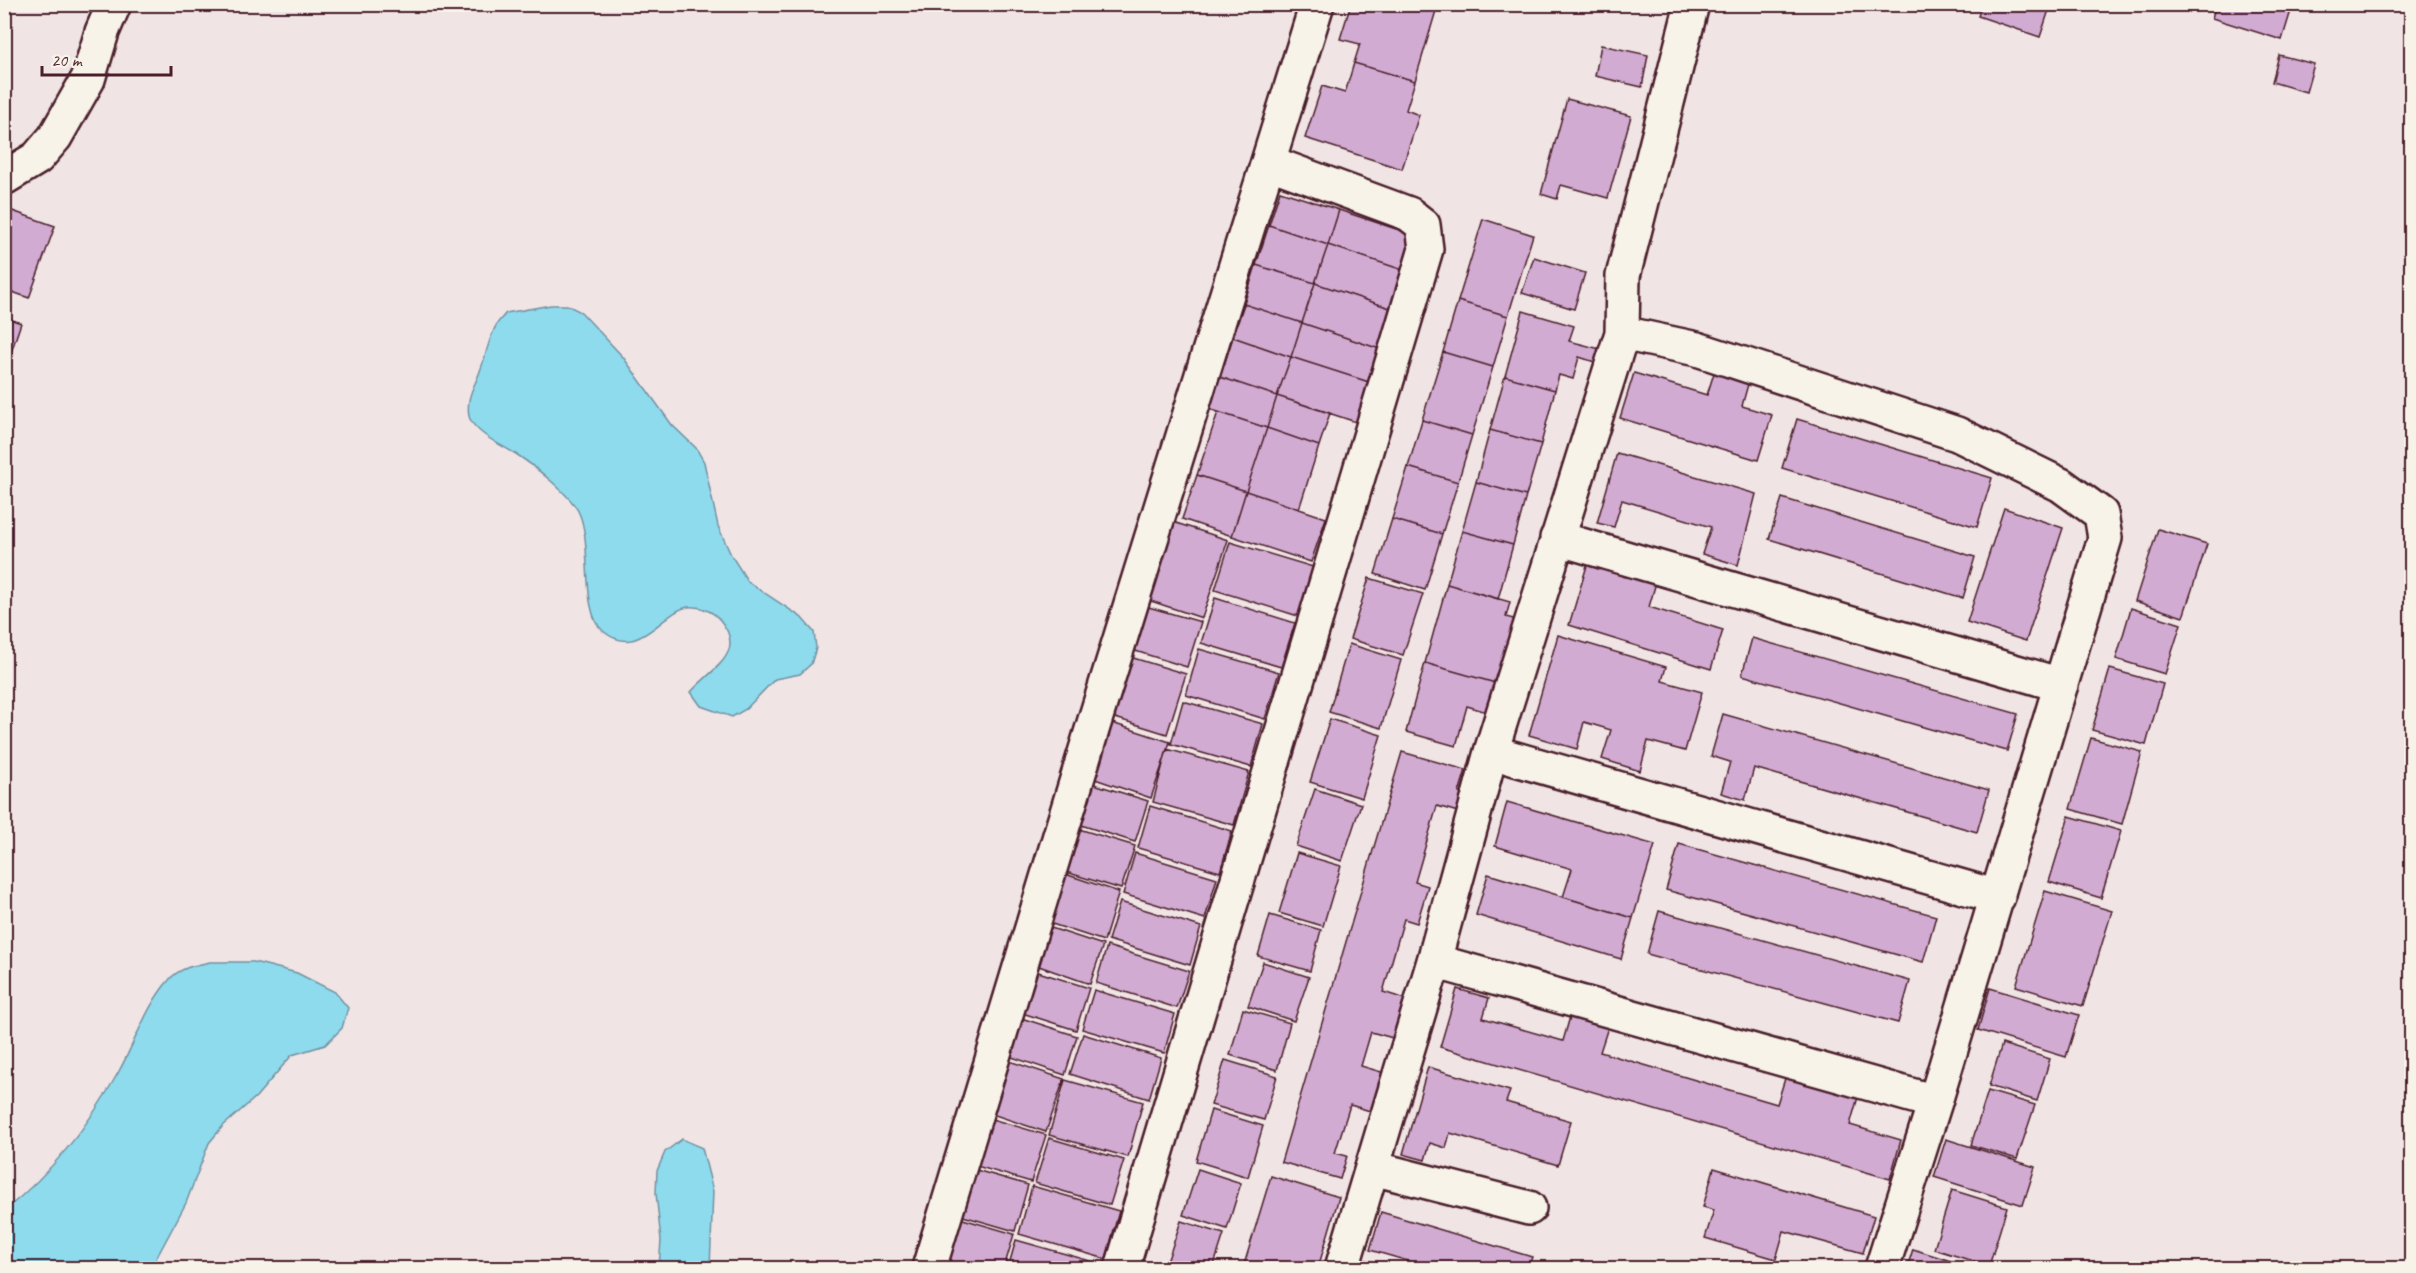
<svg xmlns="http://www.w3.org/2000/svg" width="2416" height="1273" viewBox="0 0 2416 1273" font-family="Caveat,sans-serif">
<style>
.water{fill:#8edbee;stroke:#7390a0;stroke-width:1.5}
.building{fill:#d2abd2;stroke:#4a1f2b;stroke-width:1.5}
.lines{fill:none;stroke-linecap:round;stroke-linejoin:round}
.street-casing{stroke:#4a1f2b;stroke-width:38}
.street{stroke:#f7f3e8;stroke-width:33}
</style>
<rect width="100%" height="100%" fill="#f0e5e4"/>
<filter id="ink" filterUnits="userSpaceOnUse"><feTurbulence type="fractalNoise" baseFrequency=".0167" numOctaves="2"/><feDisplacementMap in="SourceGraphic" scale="12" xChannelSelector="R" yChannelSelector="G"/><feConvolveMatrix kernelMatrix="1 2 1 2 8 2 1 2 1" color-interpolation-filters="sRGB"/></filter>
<g filter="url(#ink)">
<path class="water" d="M551,305H567L581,312L623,357L672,425L696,448L704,462L718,526L731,555L748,582L801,617L814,632L816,648L811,664L800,674L775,679L746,709L732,717L701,706L691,692C711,669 748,653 720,620C713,611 700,606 688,607C662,611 639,661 603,631C580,612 593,544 579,513C572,496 533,465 516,454C501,445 478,435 470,419C468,415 468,405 469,401C470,391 477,381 480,371C486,356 489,337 497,324C499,320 503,317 506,313Z
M210,962H254L297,973L335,992L348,1008L342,1028L325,1045L292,1055L256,1097L223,1126L209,1143L186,1203L151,1268H5V1210C51,1173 89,1125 118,1073C135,1043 146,1006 169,980C179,968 195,965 210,962Z
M682,1139L702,1148L713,1191L710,1268H659L661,1240L656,1193L657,1171L665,1152Z"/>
<path class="building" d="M1351,4H1438L1415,81L1354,63L1360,44L1340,39Z
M1982,4H2051L2040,37L1978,16Z
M2216,4H2293L2282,40L2212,18Z
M1601,45L1648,55L1642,87L1595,76Z
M2279,55L2314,64L2306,92L2272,82Z
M1354,63L1415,81L1406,110L1419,115L1402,169L1305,138L1322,86L1345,93Z
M1567,99L1631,116L1608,198L1561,185L1557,199L1541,194Z
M1280,191L1339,210L1328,245L1269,225Z
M4,208L55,226L29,298L4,289Z
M1339,210L1417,236L1406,271L1328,245Z
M1483,219L1533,235L1508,316L1458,301Z
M1269,225L1328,245L1315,283L1256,265Z
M1328,245L1406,271L1393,309L1315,283Z
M1534,257L1585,273L1574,309L1522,293Z
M1256,265L1315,283L1302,323L1244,304Z
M1315,283L1393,309L1380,349L1302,323Z
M1458,301L1508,316L1493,367L1443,352Z
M1244,304L1302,323L1291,357L1233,337Z
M1523,311L1574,326L1569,341L1604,350L1601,364L1579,357L1573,379L1559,375L1555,390L1505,376Z
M4,317L21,323L4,373Z
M1302,323L1380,349L1369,382L1291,357Z
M1233,337L1291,357L1277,396L1220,377Z
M1443,352L1493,367L1472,435L1422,420Z
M1291,357L1369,382L1356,422L1277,396Z
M1716,367L1750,377L1742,406L1772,415L1758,460L1620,418L1634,373L1707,395Z
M1505,376L1555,390L1541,444L1490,430Z
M1220,377L1277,396L1267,428L1209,409Z
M1277,396L1330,413L1319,446L1267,428Z
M1218,412L1267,428L1246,491L1197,475Z
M1797,419L1992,478L1977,527L1782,468Z
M1422,420L1472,435L1458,482L1408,467Z
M1267,428L1319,446L1299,509L1246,491Z
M1490,430L1541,444L1526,496L1476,482Z
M1617,453L1756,494L1738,565L1702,554L1711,527L1622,500L1614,527L1597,523Z
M1408,467L1458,482L1442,534L1392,519Z
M1197,475L1246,491L1232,536L1182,519Z
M1476,482L1526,496L1513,545L1462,531Z
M1246,491L1326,518L1311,562L1232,536Z
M1782,498L1975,557L1963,598L1769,539Z
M2004,508L2063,528L2026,641L1967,622Z
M1392,519L1442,534L1425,590L1375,574Z
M1170,521L1228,540L1202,618L1145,599Z
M2158,529L2207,544L2183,617L2135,601Z
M1462,531L1513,545L1498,599L1447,584Z
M1230,542L1313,567L1298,616L1215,590Z
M1589,559L1657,579L1649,607L1723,630L1711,669L1569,625Z
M1369,578L1423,594L1403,655L1350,639Z
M1447,584L1510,602L1506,617L1517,620L1499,684L1425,663Z
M1215,598L1295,623L1281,667L1201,643Z
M1145,606L1201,622L1187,667L1132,650Z
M2131,608L2181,624L2165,674L2116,659Z
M1558,635L1666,667L1662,681L1702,692L1685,751L1648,741L1640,771L1602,759L1611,730L1584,722L1577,749L1529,735Z
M1752,638L2018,714L2007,751L1742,675Z
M1349,644L1401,660L1381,728L1329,712Z
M1199,649L1279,672L1265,719L1186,695Z
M1130,657L1186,674L1167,734L1112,717Z
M1425,663L1499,684L1490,713L1467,706L1456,746L1406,732Z
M2110,669L2163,684L2146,745L2092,730Z
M1183,701L1263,724L1251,767L1171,744Z
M1723,714L1989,790L1977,832L1754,768L1745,800L1721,793L1730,762L1711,756Z
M1330,719L1381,735L1362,798L1310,782Z
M1112,723L1170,742L1151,798L1095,779Z
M2091,738L2142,752L2122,824L2070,809Z
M1167,749L1249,772L1234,825L1153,802Z
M1402,752L1466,770L1459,793L1470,796L1465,814L1437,806L1415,882L1428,886L1417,923L1404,919L1383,992L1412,1001L1400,1040L1371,1032L1361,1066L1388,1074L1377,1113L1350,1105L1335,1153L1347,1156L1340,1179L1281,1162Z
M1094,784L1148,801L1135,842L1081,825Z
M1315,789L1361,804L1342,861L1296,846Z
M1507,802L1655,845L1633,918L1563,897L1572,869L1495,846Z
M1150,806L1232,831L1220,872L1138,848Z
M2069,816L2121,831L2101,898L2049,882Z
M1079,829L1135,846L1121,889L1066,872Z
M1679,844L1936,916L1923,962L1666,890Z
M1135,853L1217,878L1205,919L1123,894Z
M1297,853L1341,866L1323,926L1279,913Z
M1062,873L1119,892L1104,941L1046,922Z
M1488,874L1633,918L1621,959L1476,915Z
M2045,891L2112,911L2083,1006L2016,986Z
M1120,902L1201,927L1190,965L1108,940Z
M1659,911L1910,981L1898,1023L1647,954Z
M1270,915L1321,930L1310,971L1258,956Z
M1045,926L1103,945L1090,984L1033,964Z
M1107,946L1189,971L1177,1008L1096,983Z
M1263,962L1309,977L1294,1021L1248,1006Z
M1032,970L1089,988L1076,1030L1019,1012Z
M1990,988L2079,1015L2066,1057L1978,1030Z
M1457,989L1489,998L1483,1018L1563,1041L1572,1010L1610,1021L1600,1052L1777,1104L1788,1069L1860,1090L1850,1125L1901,1140L1890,1179L1440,1047Z
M1094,990L1175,1014L1164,1053L1082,1029Z
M1243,1009L1290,1023L1277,1070L1230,1055Z
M1018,1017L1077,1036L1065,1075L1006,1055Z
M1083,1034L1161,1058L1149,1099L1070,1074Z
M2002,1044L2050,1059L2037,1101L1989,1086Z
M1003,1059L1064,1079L1046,1132L986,1112Z
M1225,1060L1277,1076L1264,1120L1211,1105Z
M1428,1067L1510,1091L1506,1102L1571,1121L1558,1165L1450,1133L1446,1148L1430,1143L1425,1160L1403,1154Z
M1065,1080L1143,1102L1128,1157L1049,1135Z
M1988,1091L2035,1105L2017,1159L1971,1145Z
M1211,1110L1263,1126L1248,1177L1196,1161Z
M985,1117L1046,1135L1031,1182L970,1164Z
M1049,1138L1124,1160L1110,1205L1035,1183Z
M1946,1139L2035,1167L2023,1205L1934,1177Z
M969,1168L1028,1185L1015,1231L956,1214Z
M1714,1168L1874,1216L1863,1253L1784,1231L1776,1259L1705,1238L1714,1210L1703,1207Z
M1198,1169L1241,1183L1227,1229L1183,1215Z
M1271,1176L1339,1197L1318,1268H1243Z
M1032,1186L1119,1211L1106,1259L1019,1234Z
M1952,1190L2007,1207L1989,1266L1934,1249Z
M1381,1212L1532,1257L1528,1268H1432L1370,1250Z
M956,1217L1014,1234L1004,1268H956L942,1264Z
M1181,1221L1224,1234L1213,1268H1165Z
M1016,1240L1101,1264L1100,1268H1008Z
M1913,1249L1973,1268H1907Z
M1366,1260L1394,1268H1363Z"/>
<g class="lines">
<defs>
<path id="street" d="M1692,4L1623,276L1622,333L1697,349L1957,434L2061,485L2101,514L2105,538L1935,1102L1882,1268
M4,178L37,158L55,137L88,79L102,32L114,4
M1557,538L2061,685
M1491,752L1998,897
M1434,961L1935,1102
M1373,1168L1529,1208
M929,1268L1095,720L1317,4
M1122,1268L1426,249L1423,225L1409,214L1268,162
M1342,1268L1434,961L1491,752L1622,333"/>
</defs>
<use href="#street" class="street-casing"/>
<use href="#street" class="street"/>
</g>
</g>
<rect width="2416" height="1273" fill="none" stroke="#f7f3e8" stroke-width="24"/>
<rect x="12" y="12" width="2392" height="1249" fill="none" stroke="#4a1f2b" stroke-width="2" filter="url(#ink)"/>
<path d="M42 66v9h129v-9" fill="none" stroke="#4a1f2b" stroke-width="3"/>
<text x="51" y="66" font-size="18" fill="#4a1f2b" stroke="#f7f3e8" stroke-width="4.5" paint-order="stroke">20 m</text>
</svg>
